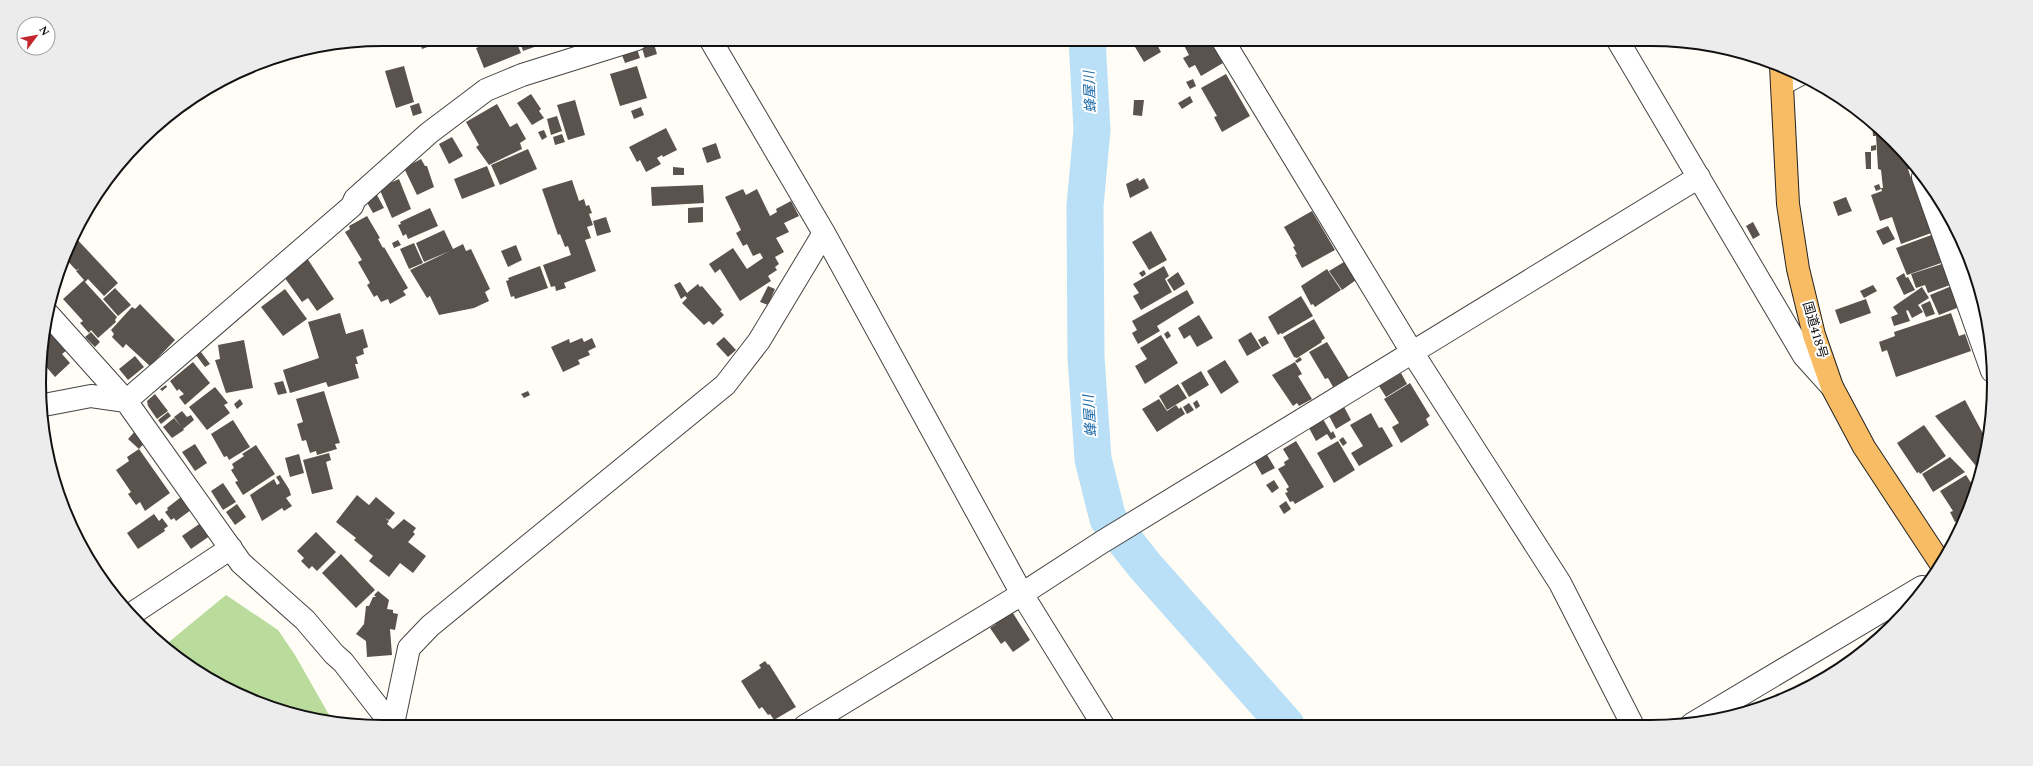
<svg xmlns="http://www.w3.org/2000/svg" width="2033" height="766" viewBox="0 0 2033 766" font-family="Spectral,'Noto Sans JP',serif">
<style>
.forest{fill:#b9dc9c}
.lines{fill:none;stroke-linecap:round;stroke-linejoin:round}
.river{stroke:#b9e0f7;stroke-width:37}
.building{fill:#5a524d}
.minor-casing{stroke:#444;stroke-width:24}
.trunk-casing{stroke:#222;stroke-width:24}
.minor{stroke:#fff;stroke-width:22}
.trunk{stroke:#f7bc64;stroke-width:22}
.labels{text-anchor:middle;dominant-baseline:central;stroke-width:4;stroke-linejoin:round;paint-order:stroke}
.street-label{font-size:13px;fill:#111;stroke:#fff}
.water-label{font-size:14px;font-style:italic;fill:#1768a6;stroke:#fff}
.rim{fill:none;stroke:#111;stroke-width:2}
</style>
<rect width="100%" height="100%" fill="#fffdf5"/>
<path class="forest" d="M226,595L278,630L295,655L332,720C319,719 305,718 292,715C252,702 193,677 164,646Z"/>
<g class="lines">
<path class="river" d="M1087,39L1092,130L1085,206L1086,357L1093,459L1108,519L1145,566L1286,725"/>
</g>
<path class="building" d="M419,39H450L422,49Z
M498,39H515L521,53L484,68L476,48Z
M519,39H557L523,51Z
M578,39H594V40L579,43Z
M1149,39H1154L1161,52L1144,62L1135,47Z
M1183,39H1210L1223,63L1201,76L1195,65L1189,68L1183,58L1189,55L1181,40Z
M654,44L657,54L645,58L642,48Z
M636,46L640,58L625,63L620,50Z
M404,66L414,102L396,108L385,71Z
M637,66L647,98L620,106L610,74Z
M1226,74L1250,116L1222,132L1214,117L1217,116L1201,88Z
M1193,79L1196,86L1190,89L1186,82Z
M531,94L541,109L539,111L544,118L532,125L517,103Z
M1190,96L1193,102L1182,109L1178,103Z
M575,100L585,135L568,140L557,105Z
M1134,100H1144L1142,116L1133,115Z
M419,103L422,113L413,116L410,106Z
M497,104L510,127L517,123L526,139L520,143L522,149L489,165L476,147L479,145L466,122Z
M641,107L644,115L634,119L631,111Z
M557,116L562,131L551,135L547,119Z
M1872,122L1899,148H1892H1900L1910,158V169H1908L1911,178L1913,177L1934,232L1901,244L1892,217L1880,221L1871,195L1882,191L1881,188H1883L1881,170L1878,169L1876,136H1873Z
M666,128L677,150L663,157L662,155L657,158L661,164L646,172L640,160L637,162L629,147Z
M544,130L547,137L542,140L538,132Z
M562,134L565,142L555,145L553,137Z
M452,137L463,156L449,164L439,144Z
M716,143L721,158L707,163L702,148Z
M1876,145V150L1871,151V146Z
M528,149L537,169L500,185L491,165Z
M1865,152H1871V169H1866Z
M421,159L425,166H427L434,187L417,195L404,168Z
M487,166L495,186L462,199L454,179Z
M673,167L684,168V175H673Z
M1138,178L1139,181L1144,178L1149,188L1130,198L1126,184Z
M399,179L411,209L392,218L379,188Z
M572,180L579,201L584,199L586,206L589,205L592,213L589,214L593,225L587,227L591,238L585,240L596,271L564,283L566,288L556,291L555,286L551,287L543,265L571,255L568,246L565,247L560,234L558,235L542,189Z
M1879,184L1881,189L1876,191L1874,186Z
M703,185L704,203L652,206L651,187Z
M743,189L746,195L757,189L770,216L777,212L776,209L791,201L799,216L784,223L789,232L776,238L784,252L775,257L779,264L775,267L777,270L768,276L771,281L740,301L720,269L715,273L709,264L733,248L747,269L763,258L760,253L753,256L747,244L743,246L736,233L741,230L725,197Z
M376,193L384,208L373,213L365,199Z
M1846,197L1852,211L1838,216L1833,202Z
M703,207V222L688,223V208Z
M430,208L438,226L408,239L406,234L403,236L398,225L401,224L400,222Z
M1312,211L1335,250L1302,268L1295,255L1297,254L1293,247L1295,246L1284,227Z
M367,216L380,238L378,239L383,248L384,247L408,288L403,291L406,295L390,304L388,299L381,302L377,295L374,297L367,285L370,283L358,262L362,260L345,232L350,229L349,226Z
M606,217L611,232L597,236L593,221Z
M1753,222L1760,235L1753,239L1746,226Z
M1888,226L1895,239L1883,245L1876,231Z
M444,230L453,249L463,244L466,251L471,249L490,289L485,292L489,301L474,308L439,315L430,296L427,298L410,270L450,251L424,262L416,243Z
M1151,231L1167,260L1149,270L1132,242Z
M1934,234L1944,262L1907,275L1896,248Z
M74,236L118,283L104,296L88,279L85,282L117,317L115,320L116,322L98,338L91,330L89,333L80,323L83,321L63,299L84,280L76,271L79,269L76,270L64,257Z
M398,240L401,245L394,248L392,243Z
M414,243L423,263L409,269L400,249Z
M516,245L522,260L508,267L501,251Z
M1965,252H1966L1974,270L1972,271Z
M307,258L334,299L317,311L308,298L302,302L282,274Z
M1344,262L1356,280L1342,290L1329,271Z
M1945,263L1953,284L1928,293L1925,285L1916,288L1911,274Z
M540,266L548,288L515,299L514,296L511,297L506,281L509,280L508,278Z
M1164,266L1169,276L1165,279L1172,292L1141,310L1133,296L1139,293L1133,284Z
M1327,269L1341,290L1315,307L1313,304L1311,305L1301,286Z
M1144,270L1146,274L1142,277L1139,273Z
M1975,271L1983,304L1982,305L1969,273Z
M1178,272L1185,284L1174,291L1167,280Z
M1904,273L1906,278L1908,277L1915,290L1904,295L1896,278Z
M680,282L687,293L698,284L700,287L702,286L722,310L720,311L724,315L713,325L709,321L704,325L682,303L687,298L685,296L681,299L674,285Z
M1873,285L1877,291L1864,298L1860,291Z
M1954,285L1962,306L1939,315L1930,295Z
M768,286L775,289L768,305L760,302Z
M1922,287L1929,298L1918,305L1923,312L1912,318L1908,310L1906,311L1910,321L1894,326L1891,317L1898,314L1893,307Z
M115,288L131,305L118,316L103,299Z
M285,289L307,319L283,336L261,307Z
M1187,290L1194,303L1157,326L1160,331L1138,344L1132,333L1137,330L1132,321Z
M1301,296L1313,316L1282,334L1281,333L1278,335L1268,317Z
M1866,299L1871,313L1840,324L1835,310Z
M1930,301L1935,314L1926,317L1921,305Z
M140,304L175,340L150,366L126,344L123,348L112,337L114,334L111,330L132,307L135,309Z
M340,313L346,334L363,329L368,347L363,349L364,354L356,357L358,364H355L359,378L328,387L326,382L290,393L283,370L319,358L308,322Z
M1951,313L1959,336L1965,334L1971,351L1896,377L1887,350L1882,352L1879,342L1895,336L1894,332Z
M1199,315L1213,338L1197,347L1190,335L1184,339L1178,328Z
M1314,319L1325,338L1321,341L1322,342L1297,358L1294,357L1283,337Z
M45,325L67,350L62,354L70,363L55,377L43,363L42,338Z
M1168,331L1171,336L1167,339L1164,334Z
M91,332L100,342L95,347L85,337Z
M1251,332L1261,348L1247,356L1238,340Z
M1161,335L1178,363L1145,384L1135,366L1147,359L1140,348Z
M1265,336L1269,343L1262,347L1258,340Z
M724,337L736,350L728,357L716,344Z
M582,338L584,342L592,338L596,347L588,351L590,355L578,360L580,364L563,372L551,347L569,339L570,343Z
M244,340L253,388L226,393L215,360L220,359L218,345Z
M1327,342L1349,378L1333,387L1328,378L1325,379L1309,352Z
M201,352L210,364L205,367L196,355Z
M135,356L144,367L128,380L119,369Z
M1300,357L1302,360L1297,363L1295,361Z
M1225,360L1239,382L1221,394L1207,371Z
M193,362L210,383L185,405L179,397L184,394L179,389L177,391L170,381Z
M1295,362L1302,374L1298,376L1312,399L1299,406L1297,403L1293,406L1272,375Z
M1201,371L1209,385L1189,397L1181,383Z
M1401,373L1407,384L1386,397L1379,386Z
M283,381L287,393L278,395L274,383Z
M1410,383L1430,416L1426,419L1429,425L1401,443L1392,427L1399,423L1384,399Z
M1178,384L1187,398L1167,410L1159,396Z
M166,385L167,387L162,391L160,389Z
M215,387L228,403L224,405L230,413L207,430L189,407Z
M324,391L340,443L335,444L337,449L317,455L316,451L310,453L306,440L302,441L297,424L303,422L296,399Z
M528,391L530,395L524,398L521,394Z
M155,394L168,411L157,419L148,406L147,401Z
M240,399L243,404L237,409L234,404Z
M1159,399L1167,411L1176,405L1179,409L1181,407L1185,414L1157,432L1142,409Z
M1197,400L1200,406L1196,409L1193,403Z
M1965,400L1987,441L1984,461L1976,466L1935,416Z
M1189,403L1194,410L1187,414L1183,407Z
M1343,405L1351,420L1336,429L1328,414Z
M182,411L187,417L191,415L194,420L183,429L174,417Z
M168,412L171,416L161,424L158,420Z
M1371,413L1379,428L1382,427L1393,446L1359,466L1351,453L1363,446L1350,425Z
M174,418L184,430L172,438L163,427Z
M1323,419L1331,433L1333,431L1336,437L1331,440L1327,434L1316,441L1309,428Z
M233,420L250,447L229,460L227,456L224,457L211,434Z
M1924,425L1946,456L1920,474L1919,472L1917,473L1897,443Z
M137,429L148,439L139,449L128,439Z
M1343,437L1347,443L1343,446L1339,440Z
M1296,441L1324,487L1295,504L1293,501L1290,502L1285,493L1288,492L1286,489L1289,487L1278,469L1285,465L1284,462L1289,459L1283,449Z
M1338,441L1355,470L1334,483L1317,453Z
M195,444L207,463L195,471L182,452Z
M256,445L275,474L243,495L235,482L238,481L231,470L234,468L232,464L244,456L242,454Z
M139,449L170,493L145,511L140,502L136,505L128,494L131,492L116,470L129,461L127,457Z
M329,453L331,460L326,462L333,489L312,494L303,460Z
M1266,453L1275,468L1262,475L1254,461Z
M299,454L304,473L290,477L285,458Z
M1950,457L1965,472L1933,492L1922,474Z
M280,475L289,489L291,495L286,498L292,506L284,511L282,508L262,521L250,495L274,479L277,485L280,483L276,477Z
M1966,475L1975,489L1964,517L1955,522L1950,512L1953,511L1940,491Z
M1274,480L1279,488L1272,493L1266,485Z
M223,483L236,502L223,510L211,491Z
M357,495L369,505L376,497L395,513L389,520L385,518L389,521L387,524L393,529L404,519L416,528L413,532L415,534L408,542L426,556L413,573L400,563L389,577L369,561L373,556L354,540L356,538L336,522Z
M181,497L191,510L176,521L174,518L171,520L165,512L168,510L167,508Z
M1286,501L1291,509L1284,514L1279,506Z
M237,504L246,517L235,525L226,512Z
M154,514L159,521L162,518L168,526L164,529L165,531L138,549L127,533Z
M205,520L214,533L191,549L182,536Z
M316,532L336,552L317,571L312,566L309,569L301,561L304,558L297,551Z
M341,554L375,590L356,608L322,573Z
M378,591L389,600L387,609L393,610V613L398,614L395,630L390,629L392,655L367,657L366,641L356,634L364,624L366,606H369L373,597H376L374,595Z
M1011,610L1030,640L1013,652L1005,641L1001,644L990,628L996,624L994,621Z
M765,661L768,665L769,664L796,707L774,720L770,714L768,715L762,707L759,709L741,681L761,668L759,665Z"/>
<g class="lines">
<defs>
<path id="minor" d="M710,39L824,233L1022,594L1103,725
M1222,39L1412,352L1560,583L1632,724
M1617,39L1804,356L1832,387
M1782,84L1801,74
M1923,177L1992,371
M48,314L126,401L241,563L305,620L334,654L343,662L381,711L396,727
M44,405L91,396L126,401L352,206L355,199L429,133L486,90L522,75L637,39
M133,613L231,548
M393,724L409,648L430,626L725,385L759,341L824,233
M1692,724L1922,587
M805,726L1022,594L1102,542L1699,177"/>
<path id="trunk" d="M1781,66L1788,204L1798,269L1814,335L1832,387L1864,447L1941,564"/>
</defs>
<use href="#minor" class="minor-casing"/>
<use href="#trunk" class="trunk-casing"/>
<use href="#minor" class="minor"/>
<use href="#trunk" class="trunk"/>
</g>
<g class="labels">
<g class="street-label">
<text transform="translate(1815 330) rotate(74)">国道418号</text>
</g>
<g class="water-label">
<text transform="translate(1090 92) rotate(-93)">蜂屋川</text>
<text transform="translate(1090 416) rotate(-94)">蜂屋川</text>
</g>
</g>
<path d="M0 0H2033V766H0ZM383 46H1650A337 337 0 0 1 1987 383V383A337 337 0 0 1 1650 720H383A337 337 0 0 1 46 383V383A337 337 0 0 1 383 46Z" fill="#ececec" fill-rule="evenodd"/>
<path class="rim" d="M383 46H1650A337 337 0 0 1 1987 383V383A337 337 0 0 1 1650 720H383A337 337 0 0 1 46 383V383A337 337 0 0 1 383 46Z"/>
<g transform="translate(36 36) rotate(58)"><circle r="19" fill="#ffffff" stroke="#a0a0a0"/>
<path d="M0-3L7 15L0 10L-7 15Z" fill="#c4262e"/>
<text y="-6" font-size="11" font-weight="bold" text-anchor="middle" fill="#111111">N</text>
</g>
</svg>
